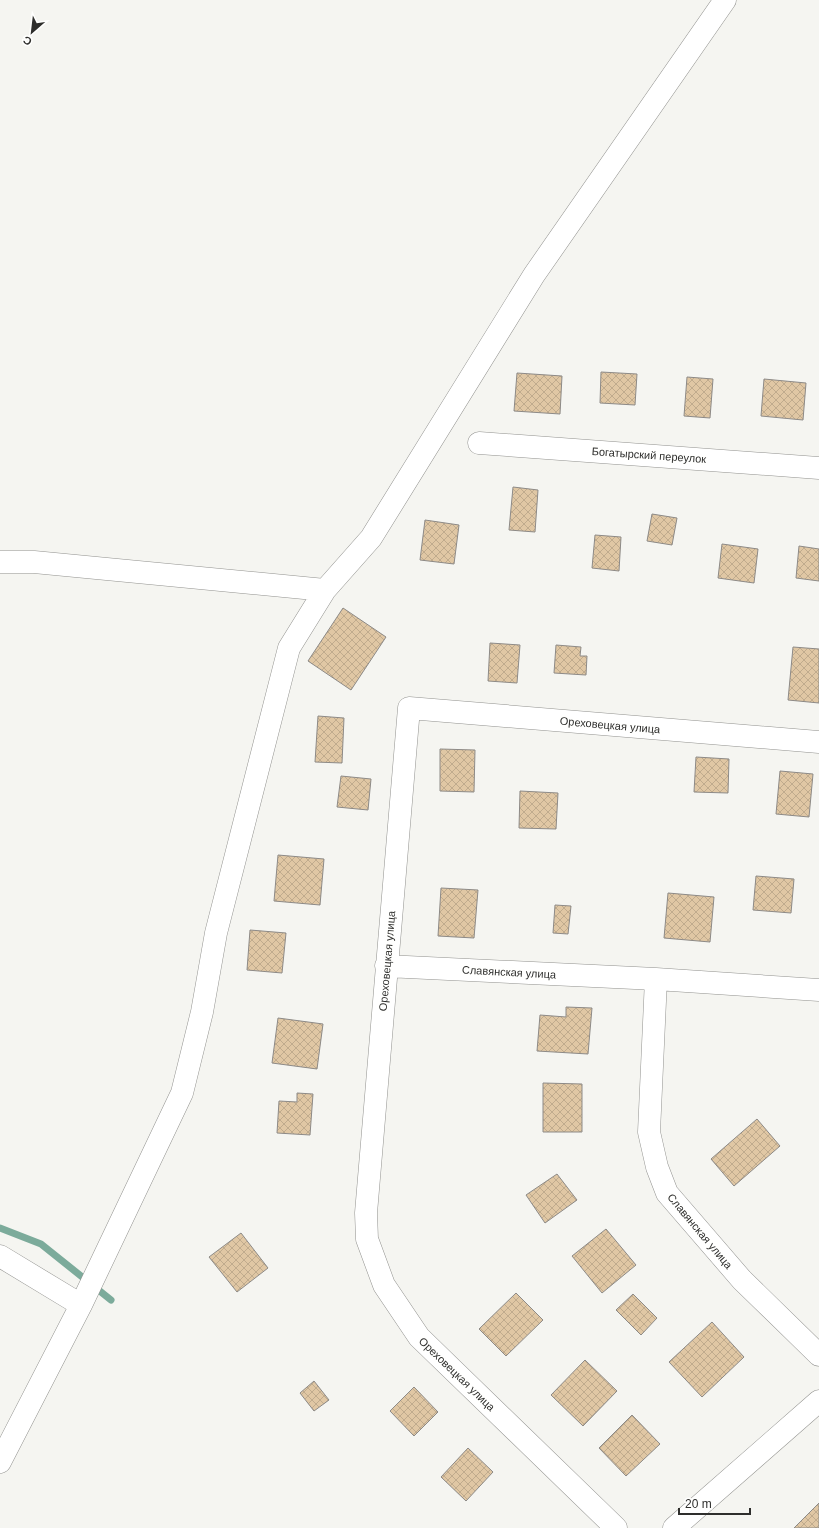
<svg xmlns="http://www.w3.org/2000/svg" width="819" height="1528" viewBox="0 0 819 1528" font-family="Arial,sans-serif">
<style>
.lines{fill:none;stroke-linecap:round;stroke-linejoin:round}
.stream{stroke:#7cab9b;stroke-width:7}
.building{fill:url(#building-cross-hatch);stroke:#8d8a87}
.minor-casing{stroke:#92928f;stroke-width:23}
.minor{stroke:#fff;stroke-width:22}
.labels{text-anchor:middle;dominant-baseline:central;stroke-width:4;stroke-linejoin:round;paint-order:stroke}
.street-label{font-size:11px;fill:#2e2e2c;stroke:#fffffe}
</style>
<defs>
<pattern id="building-cross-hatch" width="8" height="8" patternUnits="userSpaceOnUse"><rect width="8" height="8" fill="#e0c7a4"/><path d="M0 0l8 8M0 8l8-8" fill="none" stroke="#c0ab8d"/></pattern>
</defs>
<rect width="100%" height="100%" fill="#f5f5f1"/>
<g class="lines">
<path class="stream" d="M0,1228L41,1244L111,1300"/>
</g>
<path class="building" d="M601,372L637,374L635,405L600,403Z
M517,373L562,376L560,414L514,411Z
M687,377L713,379L710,418L684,416Z
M764,379L806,383L803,420L761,416Z
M513,487L538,490L535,532L509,530Z
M652,514L677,518L672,545L647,541Z
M425,520L459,525L454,564L420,560Z
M595,535L621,537L619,571L592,568Z
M722,544L758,549L754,583L718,578Z
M799,546L819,549V581L796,578Z
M343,608L386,637L351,690L308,661Z
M490,643L520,645L517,683L488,681Z
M556,645L581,647L580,656H587L586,675L554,673Z
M793,647L819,649V703L788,700Z
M318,716L344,718L342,763L315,762Z
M440,749L475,750L474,792L440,791Z
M696,757L729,759L728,793L694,792Z
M780,771L813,774L809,817L776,814Z
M341,776L371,779L368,810L337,807Z
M520,791L558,793L556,829L519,828Z
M278,855L324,859L320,905L274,901Z
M756,876L794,879L791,913L753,910Z
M441,888L478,890L474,938L438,936Z
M668,893L714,897L710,942L664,938Z
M555,905L571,906L568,934L553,933Z
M250,930L286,933L282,973L247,970Z
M566,1007L592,1008L588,1054L537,1051L540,1015L566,1017Z
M278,1018L323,1024L317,1069L272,1063Z
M543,1083L582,1084V1132H543Z
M297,1093L313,1094L310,1135L277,1133L279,1101L297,1102Z
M757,1119L780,1146L734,1186L711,1159Z
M557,1174L577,1200L545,1223L526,1195Z
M606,1229L636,1265L602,1293L572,1256Z
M241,1233L268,1268L237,1292L209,1257Z
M516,1293L543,1320L506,1356L479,1329Z
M633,1294L657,1318L641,1335L616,1310Z
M712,1322L744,1357L702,1397L669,1362Z
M585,1360L617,1391L583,1426L551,1395Z
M314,1381L329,1400L314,1411L300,1393Z
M414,1387L438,1412L414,1436L390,1411Z
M632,1415L660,1444L626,1476L599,1448Z
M468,1448L493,1472L466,1501L441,1477Z
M819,1503V1528H794Z"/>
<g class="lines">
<defs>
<path id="minor" d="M479,443L819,468
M0,562H34L325,590
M386,966L656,979L819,990
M656,979L649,1132L657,1167L667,1193L742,1280L819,1355
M0,1256L81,1305
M0,1462L81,1305L182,1093L202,1012L216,933L289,648L325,590L371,538L534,275L725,0
M616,1528L419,1337L384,1285L367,1239L366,1213L409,708L819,742
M674,1528L819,1401"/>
</defs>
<use href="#minor" class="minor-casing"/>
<use href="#minor" class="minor"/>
</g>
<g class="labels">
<g class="street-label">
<text transform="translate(649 455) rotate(4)">Богатырский переулок</text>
<text transform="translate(610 725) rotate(5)">Ореховецкая улица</text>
<text transform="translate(387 961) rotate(-85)">Ореховецкая улица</text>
<text transform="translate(509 972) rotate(3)">Славянская улица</text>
<text transform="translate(700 1231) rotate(50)">Славянская улица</text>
<text transform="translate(457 1374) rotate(44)">Ореховецкая улица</text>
</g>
</g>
<g transform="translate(32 32) rotate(208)" stroke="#fffffe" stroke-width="3" paint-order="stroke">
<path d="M0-3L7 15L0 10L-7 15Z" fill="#2e2e2c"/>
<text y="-6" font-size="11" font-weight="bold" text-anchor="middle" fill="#2e2e2c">С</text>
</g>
<path d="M679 1508v6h71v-6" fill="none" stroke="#2e2e2c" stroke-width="2"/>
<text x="685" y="1508" font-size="12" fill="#2e2e2c" stroke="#fffffe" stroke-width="3" paint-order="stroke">20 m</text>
</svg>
